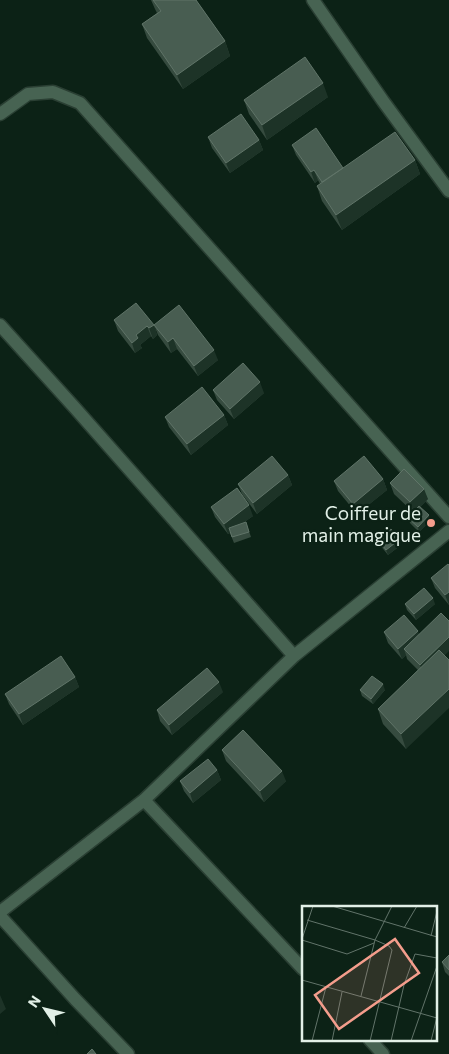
<svg xmlns="http://www.w3.org/2000/svg" width="449" height="1054" viewBox="0 0 449 1054" font-family="Commissioner,sans-serif">
<style>
.lines{fill:none;stroke-linecap:round;stroke-linejoin:round}
.minor-casing{stroke:#2a3f33;stroke-width:15}
.minor{stroke:#476352;stroke-width:12}
.wall{fill:#364b3f}
.shaded-wall{fill:#1d3327}
.building{fill:#485d51;stroke:#607468}
.poi-dot{fill:#f49d8c;stroke:#0c2216;stroke-width:2}
.labels{text-anchor:middle;dominant-baseline:central;stroke-width:4.5;stroke-linejoin:round;paint-order:stroke}
.poi-label{font-size:19px;fill:#e2f0e7;stroke:#0c2216;text-anchor:end}
.inset-road{fill:none;stroke:#62746a;stroke-width:1}
.view{fill:#f49d8c;fill-opacity:0.15;stroke:#f49d8c;stroke-width:2.5}
.inset-edge{fill:none;stroke:#e2f0e7;stroke-width:2.5}
</style>
<rect width="100%" height="100%" fill="#0c2216"/>
<g class="lines">
<defs>
<path id="minor" d="M313,0L383,101L449,191
M0,114L28,94L53,92L80,103L449,517
M0,325L75,408L294,656
M144,800L303,969
M0,912L144,800L294,656L449,531
M0,916L75,999L128,1054
M370,1040L383,1054"/>
</defs>
<use href="#minor" class="minor-casing"/>
<use href="#minor" class="minor"/>
</g>
<path class="wall" d="M151,0H196L225,41L230,56L183,89L147,38L142,24L157,13L155,9Z
M328,97L267,140L249,114L244,100Z
M208,137L259,140L263,150L230,173L212,148Z
M292,145L343,168L415,160L420,174L342,230L322,201L317,186L320,184L318,180L315,183L296,155Z
M114,320L154,325L157,335L153,339L151,336L140,345L142,348L135,353L118,331Z
M154,325L218,360L198,376L177,349L171,353L158,335Z
M213,390L264,393L234,419L217,400Z
M224,415L228,425L191,455L169,427L165,417Z
M288,475L292,485L257,514L242,494L238,484Z
M383,479L387,490L357,514L338,491L334,481Z
M390,483L428,499L420,507L430,521L419,532L410,523L408,518L413,512L394,494Z
M211,507L253,516L243,523L246,522L251,537L234,543L230,533L228,534L215,517Z
M378,539L399,540L401,545L388,555L380,545Z
M449,565V605L435,588L431,578Z
M405,604H435L416,620L407,610Z
M384,632L419,634L444,656L406,749L383,724L378,709L418,670L407,659L406,655L402,659L388,643Z
M75,677L79,687L23,725L9,704L5,694Z
M360,690H385L373,704L362,696Z
M223,692L172,735L160,721L157,710Z
M222,750L286,781L264,802L226,761Z
M217,770L221,780L193,803L184,791L180,781Z
M449,955V976L445,972L442,962Z"/>
<path class="shaded-wall" d="M225,41L230,56L183,89L177,75Z
M323,83L328,97L267,140L262,125Z
M259,140L263,150L230,173L226,163Z
M415,160L420,174L342,230L336,215Z
M314,170L318,180L315,183L311,172Z
M154,325L157,335L153,339L149,328Z
M147,326L151,336L140,345L142,348L135,353L132,343L136,335Z
M173,338L177,349L171,353L168,342Z
M214,350L218,360L198,376L194,366Z
M260,382L264,393L234,419L230,409Z
M224,415L228,425L191,455L187,444Z
M288,475L292,485L257,514L253,503Z
M383,479L387,490L357,514L353,504Z
M424,489L428,499L414,513L410,502Z
M249,505L253,516L228,534L224,524Z
M429,515L430,521L419,532L418,527Z
M399,540L401,545L388,555L386,550Z
M449,592V605L445,595Z
M433,598L435,604L416,620L414,614Z
M418,631L422,642L404,649L406,655L402,659L398,649Z
M449,637V651L424,676L420,665Z
M75,677L79,687L23,725L19,714Z
M219,682L223,692L172,735L169,725Z
M383,684L385,690L373,704L371,699Z
M449,689V708L406,749L401,734Z
M217,770L221,780L193,803L190,793Z
M282,771L286,781L264,802L260,791Z
M0,995L6,1009L0,1014Z"/>
<path class="building" d="M153,0H196L225,41L177,75L142,24L161,11Z
M305,57L323,83L262,125L244,100Z
M241,114L259,140L226,163L208,137Z
M316,128L343,168L322,182L314,170L311,172L292,145Z
M395,132L415,160L336,215L317,186Z
M136,303L154,325L149,328L147,326L136,335L138,338L132,343L114,320Z
M179,305L214,350L194,366L173,338L168,342L154,325Z
M243,363L260,382L230,409L213,390Z
M202,387L224,415L187,444L165,417Z
M272,456L288,475L253,503L238,484Z
M364,456L383,479L353,504L334,481Z
M404,469L424,489L410,502L390,483Z
M237,488L249,505L224,524L211,507Z
M419,506L429,515L418,527L408,518Z
M246,522L249,532L232,537L229,528Z
M391,529L399,540L386,550L378,539Z
M448,564L449,565V592L445,595L431,578Z
M424,588L433,598L414,614L405,604Z
M441,613L449,621V637L420,665L404,649Z
M404,615L418,631L398,649L384,632Z
M439,650L449,660V689L401,734L378,709Z
M61,656L75,677L19,714L5,694Z
M207,668L219,682L169,725L157,710Z
M372,676L383,684L371,699L360,690Z
M243,730L282,771L260,791L222,750Z
M208,759L217,770L190,793L180,781Z
M449,955V970L442,962Z
M92,1049L96,1054H87Z"/>
<circle class="poi-dot" cx="431" cy="523" r="5"/>
<g class="labels">
<g class="poi-label">
<text x="421" y="512">Coiffeur de<tspan x="421" dy="22">main magique</tspan></text>
</g>
</g>
<g transform="translate(302 906)">
<rect width="135" height="135" fill="#0c2216"/>
<path class="inset-road" d="M30,0L135,31M5,14L73,34L59,90M102,22L115,0M129,30L135,5M0,33L11,0M0,34L45,48L72,37M0,74L135,112M10,135L24,81M30,135L40,86M68,135L90,44L87,40L73,34L90,0M89,135L102,79L113,48L135,52M109,135L135,60M129,135L135,111"/>
<path class="view" d="M93,33L117,67L37,123L13,89Z"/>
<rect width="135" height="135" class="inset-edge"/>
</g>
<g transform="translate(45 1009) rotate(305)" stroke="#0c2216" stroke-width="4" paint-order="stroke">
<path d="M0-4L9 19L0 12L-9 19Z" fill="#e2f0e7"/>
<text y="-8" font-size="14" font-weight="bold" text-anchor="middle" fill="#e2f0e7">N</text>
</g>
</svg>
